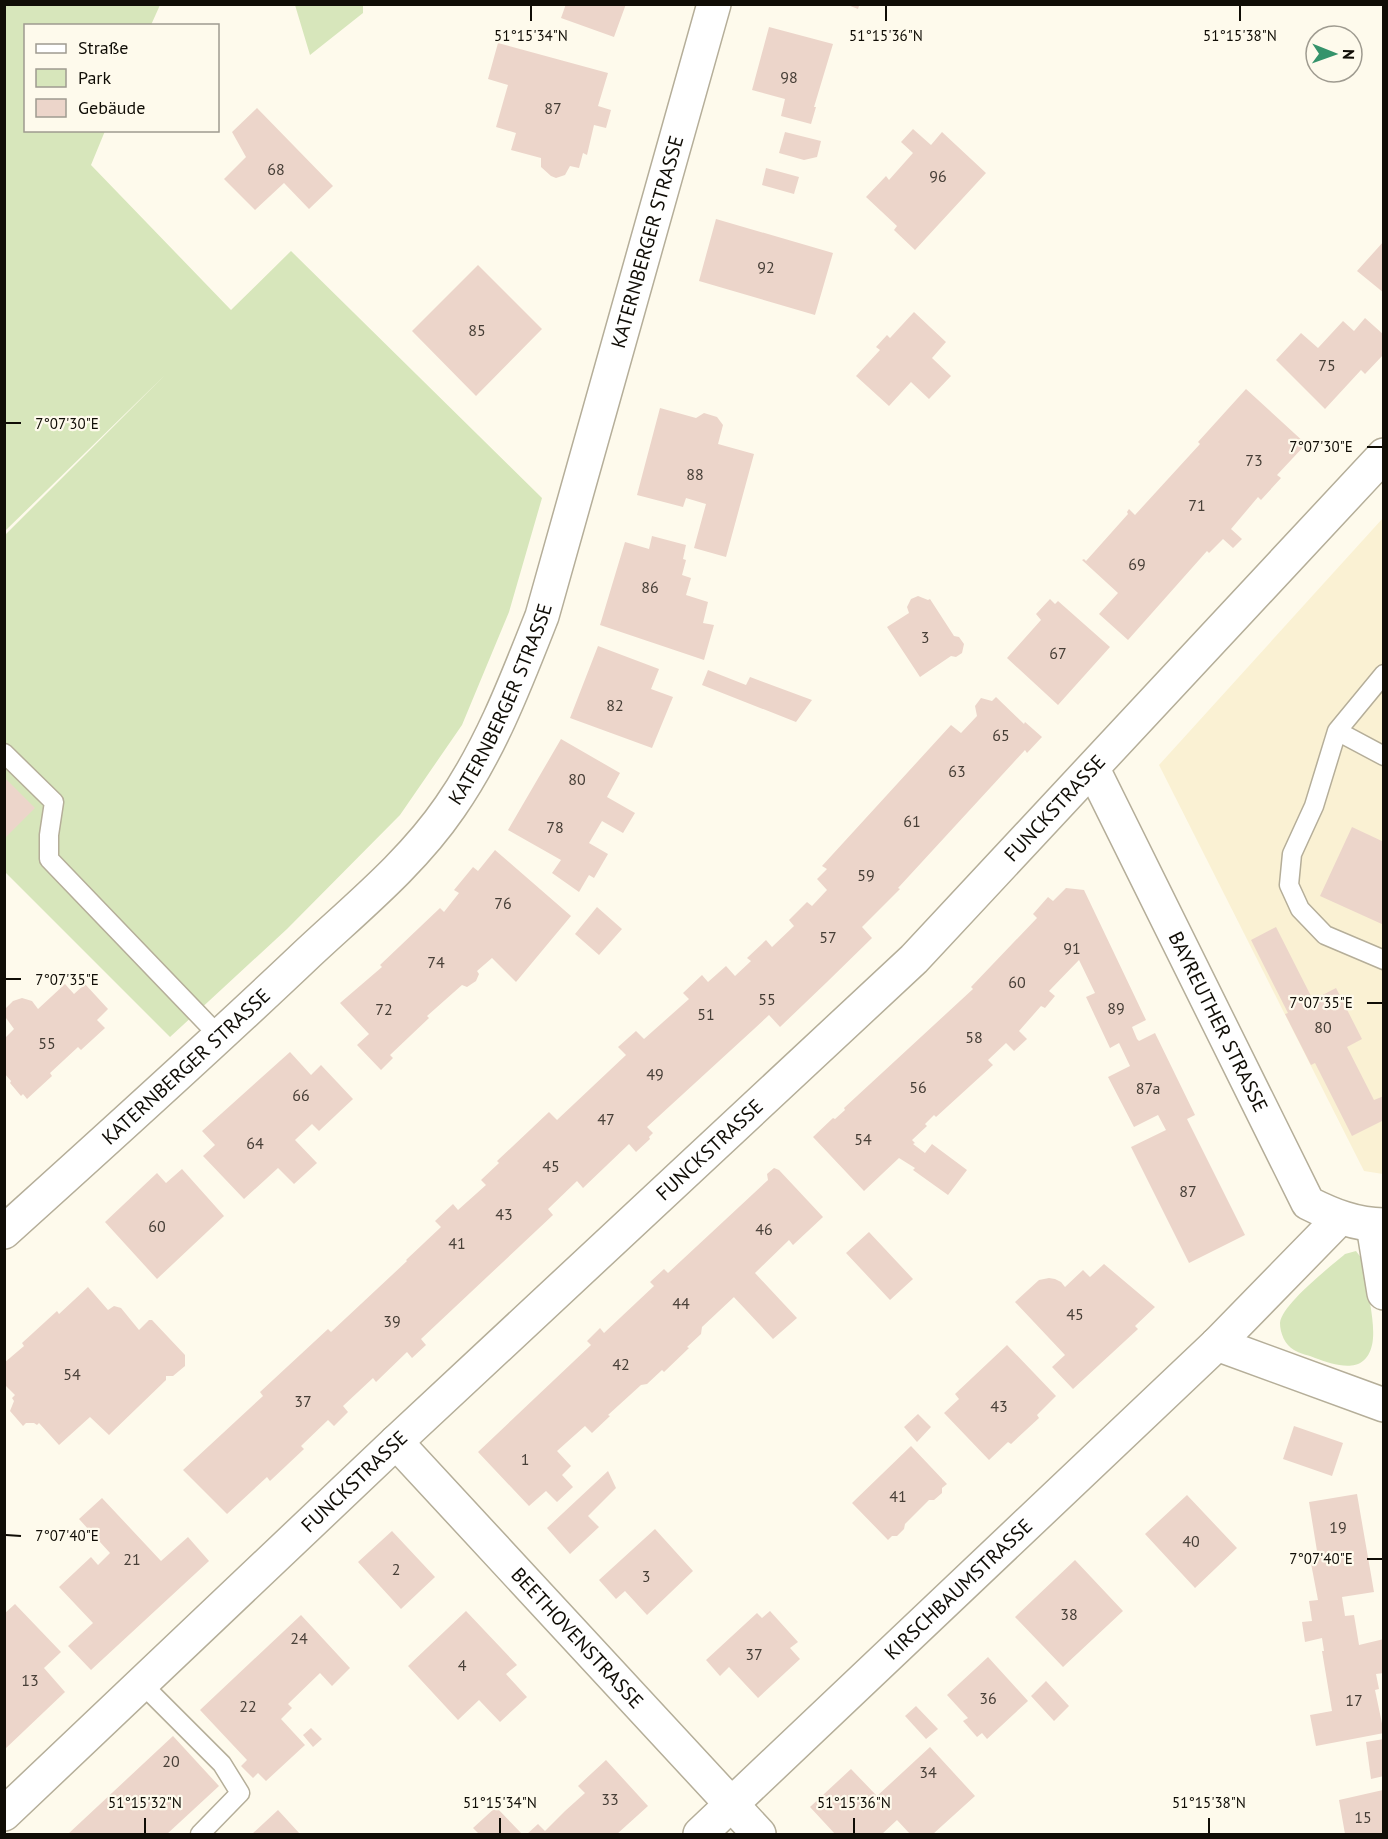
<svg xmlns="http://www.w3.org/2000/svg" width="1388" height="1839" viewBox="0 0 1388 1839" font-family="'PT Sans',sans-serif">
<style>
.built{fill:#faf1d3}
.green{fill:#d7e6bb}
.building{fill:#ecd5ca}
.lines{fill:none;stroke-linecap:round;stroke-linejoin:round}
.lane-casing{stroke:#b5ae99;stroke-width:21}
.street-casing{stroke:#b5ae99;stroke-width:36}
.secondary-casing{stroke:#b5ae99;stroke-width:36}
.lane{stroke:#fff;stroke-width:18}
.street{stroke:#fff;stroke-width:33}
.secondary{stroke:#fff;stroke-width:33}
.ticks{fill:none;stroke:#100d06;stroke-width:2}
.labels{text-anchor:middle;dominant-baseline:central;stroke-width:4.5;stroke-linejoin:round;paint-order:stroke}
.number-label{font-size:16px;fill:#473f37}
.street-label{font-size:20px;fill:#100d06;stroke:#fefaec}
.ticks-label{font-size:15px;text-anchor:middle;fill:#100d06;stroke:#fefaec;stroke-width:4.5;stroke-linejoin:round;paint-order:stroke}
</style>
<rect width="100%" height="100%" fill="#fefaec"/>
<path class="built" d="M1383,518V1174L1364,1171L1159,765Z"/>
<path class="green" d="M5,5H160L151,25L26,26V130L105,131L91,165L231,310L291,251L542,498L509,612L462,725L400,815L287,929L170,1037L4,871L5,535L165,375L5,531Z
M295,5H363V13L310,55Z
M1356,1251L1362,1259C1365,1282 1377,1324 1372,1345C1365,1376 1335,1365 1315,1358C1309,1355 1300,1354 1294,1350C1285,1345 1280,1333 1280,1323C1282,1304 1330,1267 1345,1254Z"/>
<path class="building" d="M566,4H626L614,37L561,18Z
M845,4H855L859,6L858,9Z
M769,27L833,44L814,107H816L811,124L781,116L785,99L752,90Z
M498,43L608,73L598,106L611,110L606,128L594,125L587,155L583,153L579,168L570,166L565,175L556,178L551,176L541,167V158L511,150L516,133L496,127L508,85L488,79Z
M257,108L333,186L309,209L284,183L255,210L224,179L246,157L232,132Z
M913,129L931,145L942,132L986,173L915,250L894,230L897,226L866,197L886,176L889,180L913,153L901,142Z
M785,132L821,141L817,157L804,160L779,153Z
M766,168L799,177L794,194L762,185Z
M716,219L833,253L815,315L699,281Z
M1384,241V293L1357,271Z
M478,265L542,329L476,396L412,331Z
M914,312L946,342L932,358L951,376L929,399L911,382L889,406L856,376L880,350L876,347L887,335L890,338Z
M1365,318L1384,335V354L1365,374L1361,370L1325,409L1276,360L1301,333L1318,348L1343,321L1354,331Z
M1246,389L1306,444L1277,475L1281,478L1261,500L1258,497L1231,529L1242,539L1233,548L1223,539L1209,553L1207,551L1128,640L1099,614L1118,593L1082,560L1084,559L1086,561L1128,514L1127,512L1129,509L1135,515L1200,444L1198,442Z
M660,408L696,418L704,413L717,417L723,425L718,444L754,454L726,557L694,548L706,504L686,498L683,507L637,495Z
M652,536L686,545L683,559L686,560L682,575L691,578L686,595L708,602L703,623L714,625L704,660L600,625L625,542L649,549Z
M918,596L928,600L930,599L954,636L959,637L964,644L962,653L956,657L951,656L920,677L887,627L909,613L907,607L911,599Z
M1050,599L1055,604L1058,601L1110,647L1058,705L1007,658L1041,620L1036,614Z
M598,646L659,669L651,689L673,697L652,748L570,718Z
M708,670L746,685L750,677L812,700L796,722L702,685Z
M996,697L1024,724L1025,722L1042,737L1027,753L1025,750L898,888L900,889L862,927L872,938L827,982L780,1027L769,1015L754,1029L647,1127L653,1133L649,1137L650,1139L636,1152L629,1144L583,1188L577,1181L548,1209L553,1215L421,1339L426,1345L412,1358L407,1352L376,1382L373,1378L343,1406L348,1412L334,1426L328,1420L301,1446L304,1449L270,1481L267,1477L227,1514L183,1470L263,1396L260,1392L328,1329L331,1332L407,1261L406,1260L441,1227L435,1221L453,1204L458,1210L486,1185L481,1180L499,1163L497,1161L549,1112L557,1120L626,1055L618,1047L636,1031L644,1039L689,999L683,993L702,975L708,982L726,966L735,976L751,961L747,958L766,940L772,947L794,926L789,920L807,902L812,906L827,890L817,879L827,869L822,866L951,725L961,733L977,716L975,706L981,698L992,701Z
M561,739L620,773L607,797L635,813L623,833L602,821L589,843L608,854L594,878L589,875L579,892L552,873L561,860L508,830Z
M4,777L35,808L4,839Z
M1352,827L1384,842V925L1320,896Z
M495,850L571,916L516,982L492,958L477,971L479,974L476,981L467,987L462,985L427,1016L429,1018L390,1055L393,1058L381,1070L357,1045L369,1034L340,1003L382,967L380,965L440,908L444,912L459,893L454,890L473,867L478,871Z
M1066,888L1084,890L1146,1020L1132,1027L1137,1039L1139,1041L1155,1033L1195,1115L1187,1119L1245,1235L1189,1263L1131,1147L1166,1130L1158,1115L1134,1127L1108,1077L1130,1066L1119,1043L1110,1048L1086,997L1095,993L1079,960L1049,991L1055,996L1045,1008L1041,1006L1019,1031L1027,1039L1014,1051L1006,1043L988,1060L993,1065L936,1117L934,1115L925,1124L927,1126L912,1140L915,1143L913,1144L925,1153L932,1144L967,1170L948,1195L913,1170L915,1168L899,1158L864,1191L813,1137L833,1118L835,1119L845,1110L844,1108L973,989L971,987L1037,918L1033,914L1048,897L1053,901Z
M597,907L622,929L599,955L575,934Z
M1276,927L1313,1000L1336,988L1362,1039L1347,1047L1374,1100L1384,1096V1120L1352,1136L1315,1063L1311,1065L1285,1014L1288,1013L1251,940Z
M65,984L74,994L85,984L108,1009L97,1020L105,1028L81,1050L78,1047L50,1073L52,1076L27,1099L23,1094L21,1096L10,1083L11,1081L4,1073V1039L14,1029L6,1018V1008L13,1001L22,998L32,1001L38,1009Z
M290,1052L311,1075L321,1065L353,1099L319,1131L312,1124L295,1140L317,1163L294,1184L278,1168L244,1199L203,1156L215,1145L202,1131Z
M774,1168L779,1170L823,1217L793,1245L789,1240L755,1273L797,1318L773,1339L731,1294L734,1297L702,1327L701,1334L687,1347L689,1348L664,1372L662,1370L647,1384L641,1385L608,1415L610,1416L592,1433L585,1426L557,1451L571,1466L562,1475L573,1487L557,1502L546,1491L529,1506L478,1452L591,1345L587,1341L600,1328L604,1333L654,1286L650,1282L664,1269L668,1273L768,1180L767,1174Z
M182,1169L224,1216L157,1279L105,1222L157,1173L166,1183Z
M869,1232L913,1279L890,1300L846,1253Z
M1104,1264L1155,1307L1135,1326L1138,1329L1073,1389L1052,1367L1065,1355L1015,1302L1039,1280L1049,1278L1055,1279L1061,1282L1065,1287L1083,1270L1090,1277Z
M88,1287L108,1310L114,1306L121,1308L139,1330L149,1320H152L185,1355V1366L173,1376H166V1380L109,1435L90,1417L59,1445L39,1423L37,1425L34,1423H26L23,1426L10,1411L14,1401L12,1398L15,1395L4,1384V1363L24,1346L22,1343L57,1311L59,1314Z
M1007,1345L1056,1396L1037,1415L1039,1418L1011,1444L1008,1442L989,1460L944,1413L959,1399L955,1394Z
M918,1414L931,1427L917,1442L904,1427Z
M1294,1426L1343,1443L1332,1476L1283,1459Z
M911,1446L947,1484L942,1488V1493L934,1500H929L905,1524L904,1529L897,1536H892L888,1540L852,1503Z
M608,1471L616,1488L588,1516L599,1527L570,1554L547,1528Z
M1357,1494L1374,1592L1342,1597L1345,1616L1354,1615L1359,1645L1384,1639V1673L1376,1674L1379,1689L1375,1690L1384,1733L1316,1746L1310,1715L1332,1711L1322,1651H1324L1322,1638L1305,1642L1302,1622L1312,1621L1309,1601L1318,1600L1309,1553L1317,1551L1309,1502Z
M1187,1495L1237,1548L1195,1588L1145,1534Z
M102,1498L161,1561L188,1537L209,1561L91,1670L68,1646L93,1623L59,1587L91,1557L98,1565L110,1553L79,1519Z
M655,1529L693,1571L647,1615L625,1591L616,1599L599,1580Z
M392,1531L435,1577L401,1609L358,1562Z
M1075,1560L1123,1611L1063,1667L1015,1617Z
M15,1604L61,1652L44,1668L65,1692L4,1750V1614Z
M466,1611L517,1665L506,1674L527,1697L500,1722L479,1700L458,1720L408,1666Z
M770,1611L798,1642L790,1648L800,1659L758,1698L729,1667L720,1676L706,1660L757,1613L762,1618Z
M301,1615L350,1668L332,1686L320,1673L288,1704L292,1708L281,1719L305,1745L266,1781L258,1773L253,1778L241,1766L247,1760L200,1710Z
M988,1657L1028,1701L987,1739L982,1733L977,1737L963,1721L968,1718L947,1695Z
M1046,1681L1069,1706L1054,1721L1031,1696Z
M916,1706L938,1729L926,1739L905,1716Z
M311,1728L322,1739L313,1747L303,1735Z
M173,1736L219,1786L167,1834H68Z
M1384,1739V1776L1371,1779L1366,1742Z
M930,1747L975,1796L933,1834H910L897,1820L882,1834H835L810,1807L851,1769L877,1796Z
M606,1760L648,1806L617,1834H527L538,1824L545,1831L565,1811L585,1793L578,1786Z
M1383,1790L1384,1834H1345L1339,1800Z
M496,1807L522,1834H479L473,1828Z
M278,1810L300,1834H252Z"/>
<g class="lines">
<defs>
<path id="lane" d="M1384,674L1337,731L1384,756
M1337,731L1314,806L1292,854L1289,885L1300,909L1325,935L1384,960
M4,753L54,802L49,835V859L220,1037
M141,1683L222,1764L240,1793L200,1834"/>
<g id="street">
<path id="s1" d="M1093,769L1308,1203C1332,1215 1356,1225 1384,1225"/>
<path d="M1373,1225L1384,1293"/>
<path d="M1217,1344L1384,1405"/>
<path id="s2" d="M396,1442L759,1834"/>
<path id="s3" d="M4,1814L396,1442L914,959L1384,455"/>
<path id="s4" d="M700,1834L1217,1344L1340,1218"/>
</g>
<g id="secondary">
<path id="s5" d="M4,1232C105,1141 206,1050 305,956C355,909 411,864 450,807C491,748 516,682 542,616L714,4"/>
</g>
</defs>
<use href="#lane" class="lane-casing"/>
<use href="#street" class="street-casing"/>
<use href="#secondary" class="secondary-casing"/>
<use href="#lane" class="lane"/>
<use href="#street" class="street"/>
<use href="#secondary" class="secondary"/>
</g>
<path class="ticks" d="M531,21V6M886,21V6M1240,21V6M6,423H21M1367,447H1382M6,979H21M1367,1003H1382M6,1535L21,1536M1367,1559H1382M145,1833V1818M500,1833V1818M854,1833V1818M1209,1833V1818"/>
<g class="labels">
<g class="number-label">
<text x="789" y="77">98</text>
<text x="553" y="108">87</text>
<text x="276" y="169">68</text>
<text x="938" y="176">96</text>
<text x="766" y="267">92</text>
<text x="477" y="330">85</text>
<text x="1327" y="365">75</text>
<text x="1254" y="460">73</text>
<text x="695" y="474">88</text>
<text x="1197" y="505">71</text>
<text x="1137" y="564">69</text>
<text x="650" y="587">86</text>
<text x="925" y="637">3</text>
<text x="1058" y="653">67</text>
<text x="615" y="705">82</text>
<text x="1001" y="735">65</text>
<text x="957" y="771">63</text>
<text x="577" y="779">80</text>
<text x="912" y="821">61</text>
<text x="555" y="827">78</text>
<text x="866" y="875">59</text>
<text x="503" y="903">76</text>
<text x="828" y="937">57</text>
<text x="1072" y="948">91</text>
<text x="436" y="962">74</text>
<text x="1017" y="982">60</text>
<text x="767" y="999">55</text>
<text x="1116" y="1008">89</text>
<text x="384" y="1009">72</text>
<text x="706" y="1014">51</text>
<text x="1323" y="1027">80</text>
<text x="974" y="1037">58</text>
<text x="47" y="1043">55</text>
<text x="655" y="1074">49</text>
<text x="918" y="1087">56</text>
<text x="1148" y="1088">87a</text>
<text x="301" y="1095">66</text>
<text x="606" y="1119">47</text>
<text x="863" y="1139">54</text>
<text x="255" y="1143">64</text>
<text x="551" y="1166">45</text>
<text x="1188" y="1191">87</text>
<text x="504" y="1214">43</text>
<text x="157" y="1226">60</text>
<text x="764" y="1229">46</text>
<text x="457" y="1243">41</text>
<text x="681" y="1303">44</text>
<text x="1075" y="1314">45</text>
<text x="392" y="1321">39</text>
<text x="621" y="1364">42</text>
<text x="72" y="1374">54</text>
<text x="303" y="1401">37</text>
<text x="999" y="1406">43</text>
<text x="525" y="1459">1</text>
<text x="898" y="1496">41</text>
<text x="1338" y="1527">19</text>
<text x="1191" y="1541">40</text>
<text x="132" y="1559">21</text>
<text x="396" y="1569">2</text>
<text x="646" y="1576">3</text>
<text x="1069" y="1614">38</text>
<text x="299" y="1638">24</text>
<text x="754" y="1654">37</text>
<text x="462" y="1665">4</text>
<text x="30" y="1680">13</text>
<text x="988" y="1698">36</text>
<text x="1354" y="1700">17</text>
<text x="248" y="1706">22</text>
<text x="171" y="1761">20</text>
<text x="928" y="1772">34</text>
<text x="610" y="1799">33</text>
<text x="1363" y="1817">15</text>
</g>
<g class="street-label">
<text stroke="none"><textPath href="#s5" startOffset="1218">KATERNBERGER STRASSE</textPath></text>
<text stroke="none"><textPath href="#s5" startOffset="732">KATERNBERGER STRASSE</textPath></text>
<text stroke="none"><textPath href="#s3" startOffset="1455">FUNCKSTRASSE</textPath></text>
<text stroke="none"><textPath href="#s1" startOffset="282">BAYREUTHER STRASSE</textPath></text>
<text stroke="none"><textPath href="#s5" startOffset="246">KATERNBERGER STRASSE</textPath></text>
<text stroke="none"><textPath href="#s3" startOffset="969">FUNCKSTRASSE</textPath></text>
<text stroke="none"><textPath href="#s3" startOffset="483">FUNCKSTRASSE</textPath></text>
<text stroke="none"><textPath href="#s4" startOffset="356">KIRSCHBAUMSTRASSE</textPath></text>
<text stroke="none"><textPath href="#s2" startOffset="267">BEETHOVENSTRASSE</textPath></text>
</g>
</g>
<g class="ticks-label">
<text x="531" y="41">51°15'34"N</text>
<text x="886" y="41">51°15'36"N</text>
<text x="1240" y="41">51°15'38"N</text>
<text x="67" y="429">7°07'30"E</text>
<text x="1321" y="452">7°07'30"E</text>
<text x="67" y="985">7°07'35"E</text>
<text x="1321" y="1008">7°07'35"E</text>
<text x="67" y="1541">7°07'40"E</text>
<text x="1321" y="1564">7°07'40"E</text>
<text x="145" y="1808">51°15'32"N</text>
<text x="500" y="1808">51°15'34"N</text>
<text x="854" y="1808">51°15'36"N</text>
<text x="1209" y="1808">51°15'38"N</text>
</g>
<rect width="1388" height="1839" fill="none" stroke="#100d06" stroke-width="12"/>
<rect x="24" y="24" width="195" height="108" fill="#fefaec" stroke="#9f9b90" stroke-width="1.5"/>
<rect x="36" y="44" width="30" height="9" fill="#ffffff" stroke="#9f9b90" stroke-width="1.5"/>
<text x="78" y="54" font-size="18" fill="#100d06">Straße</text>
<rect x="36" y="69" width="30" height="18" fill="#d7e6bb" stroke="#9f9b90" stroke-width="1.5"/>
<text x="78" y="84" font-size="18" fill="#100d06">Park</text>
<rect x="36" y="99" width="30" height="18" fill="#ecd5ca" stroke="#9f9b90" stroke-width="1.5"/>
<text x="78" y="114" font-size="18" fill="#100d06">Gebäude</text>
<g transform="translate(1334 54) rotate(91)"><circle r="28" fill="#fefaec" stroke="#9f9b90" stroke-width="1.5"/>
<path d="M0-4.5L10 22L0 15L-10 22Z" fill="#35936b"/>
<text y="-9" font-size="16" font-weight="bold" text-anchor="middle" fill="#100d06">N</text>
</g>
</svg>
